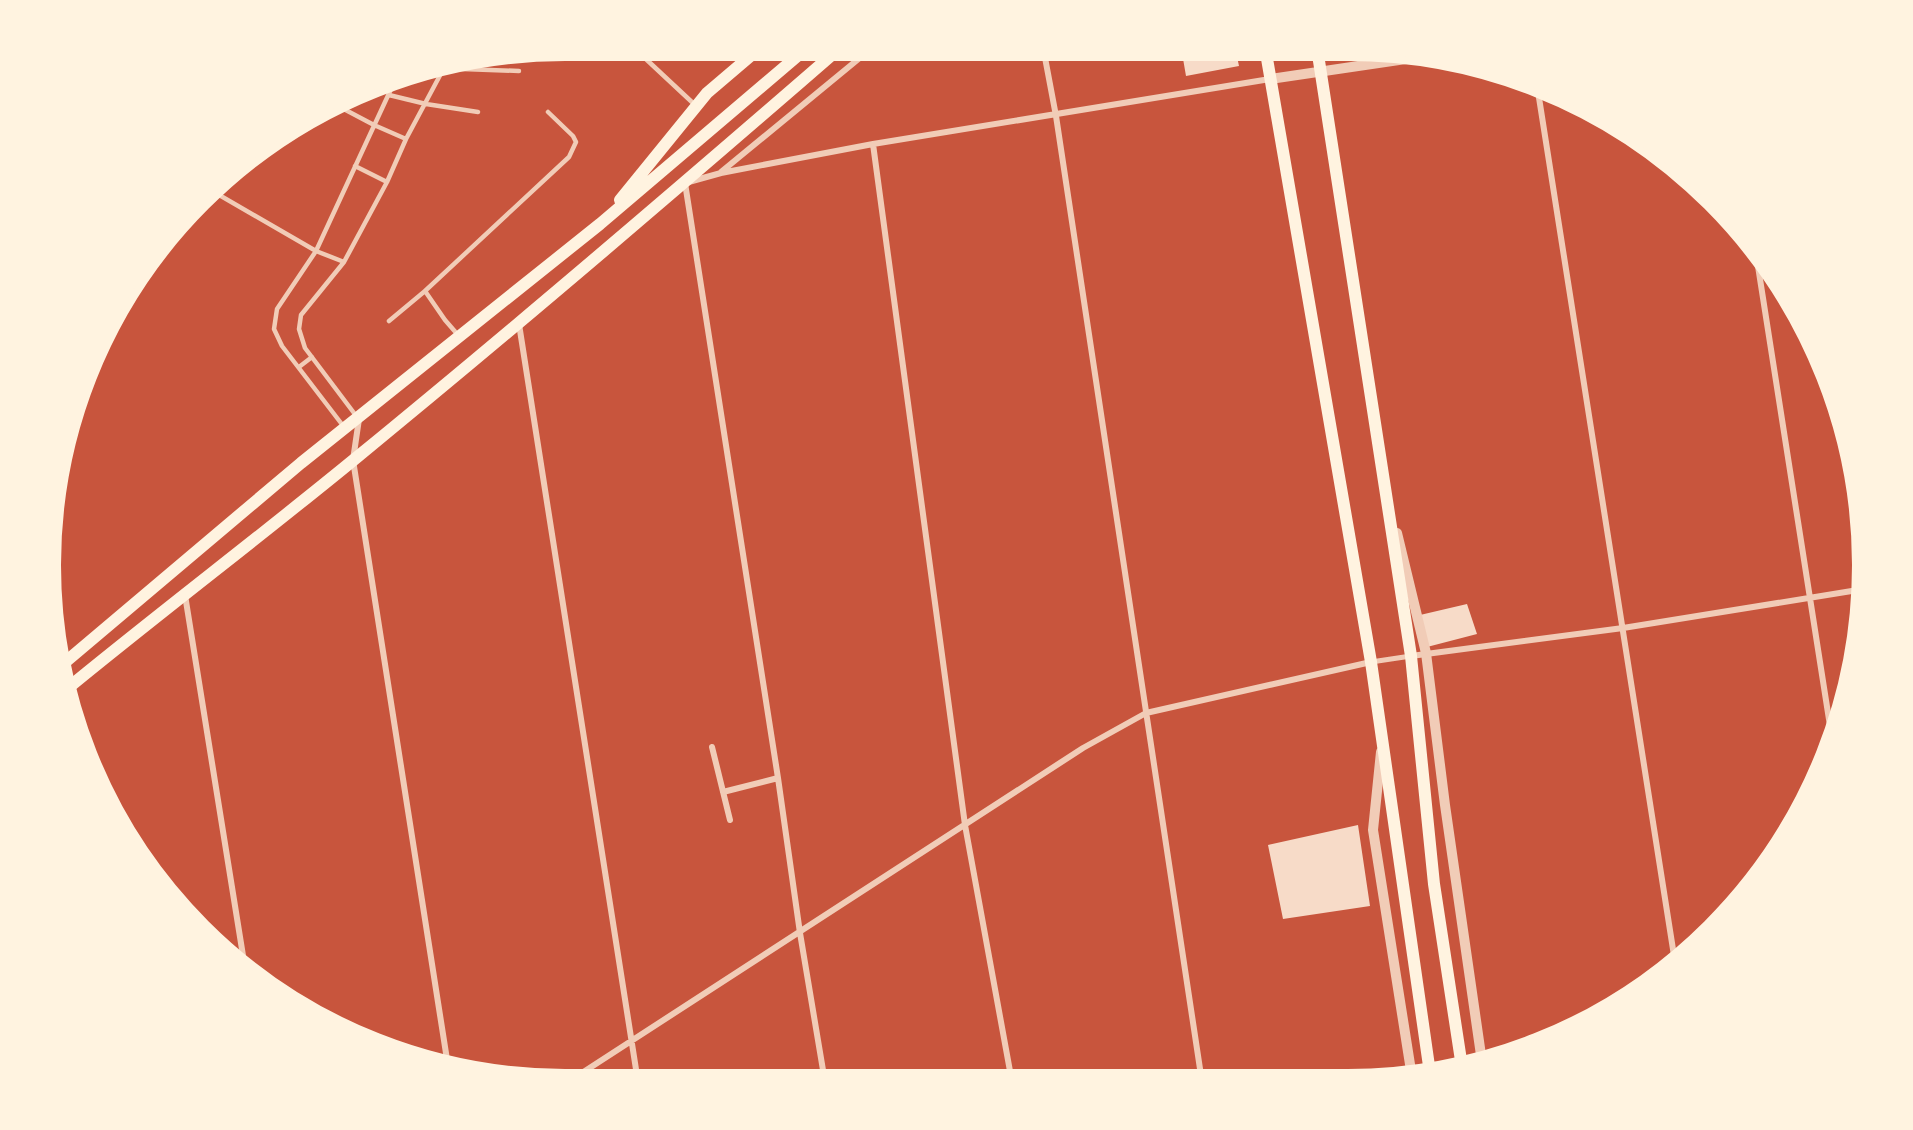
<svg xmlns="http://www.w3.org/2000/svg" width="1913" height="1130" viewBox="0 0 1913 1130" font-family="'Fira Sans Condensed',sans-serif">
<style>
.building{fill:#f7dbc8}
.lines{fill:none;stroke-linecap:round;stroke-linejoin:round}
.service{stroke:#f1ccb7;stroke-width:4.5}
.pedestrian{stroke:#f1ccb7;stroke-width:5}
.minor{stroke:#f1ccb7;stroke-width:6}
.tertiary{stroke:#f1ccb7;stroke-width:10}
.secondary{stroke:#fff3e0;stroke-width:12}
.rim{fill:none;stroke:#fff3e0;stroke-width:8}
</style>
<rect width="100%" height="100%" fill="#c8553d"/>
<path class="building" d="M1181,47H1235L1239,66L1186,76Z
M1467,604L1477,634L1427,647L1420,615Z
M1358,825L1370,906L1283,919L1268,845Z"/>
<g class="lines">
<path class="service" d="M633,47L694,104
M738,62L741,47
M435,68L519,71
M389,95L426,104L478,112
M338,106L374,125L406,139
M355,166L387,182
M214,192L316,251L344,262
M389,321L425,291
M458,335L445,320L425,291L569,157L576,142L573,136L548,112
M299,367L312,357
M357,417L305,348L299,329L301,315L344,262L387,182L406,139L445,66
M344,427L282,346L274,329L277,309L316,251L398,74"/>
<path class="pedestrian" d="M1371,662L1411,656"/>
<path class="minor" d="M1043,47L1056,116L1202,1082
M1537,85L1675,962
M873,144L965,825L1012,1082
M721,172L873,47
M1755,247L1833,745
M519,324L638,1082
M359,419L353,460L448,1066
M185,595L245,968
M1411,656L1623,628L1864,589
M712,747L730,820
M723,792L778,778
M568,1082L1083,748L1146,713L1371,662
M825,1082L800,933L778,778L685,183L721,173L873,144L1270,79"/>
<path class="tertiary" d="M1270,79L1426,56
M1397,533L1426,653L1445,805L1482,1062
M1381,752L1373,830L1412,1077"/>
<path class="secondary" d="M1265,47L1371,662L1430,1073
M1317,48L1411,656L1434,884L1462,1067
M620,200L707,93L761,47
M63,664L301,463L600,224L808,47
M68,688C163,610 261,536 356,458C520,324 681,186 841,47"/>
</g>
<path d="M0 0H1913V1130H0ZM565 57H1348A508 508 0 0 1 1856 565V565A508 508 0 0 1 1348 1073H565A508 508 0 0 1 57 565V565A508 508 0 0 1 565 57Z" fill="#fff3e0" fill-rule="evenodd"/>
<path class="rim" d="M565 57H1348A508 508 0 0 1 1856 565V565A508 508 0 0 1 1348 1073H565A508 508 0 0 1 57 565V565A508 508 0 0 1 565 57Z"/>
</svg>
